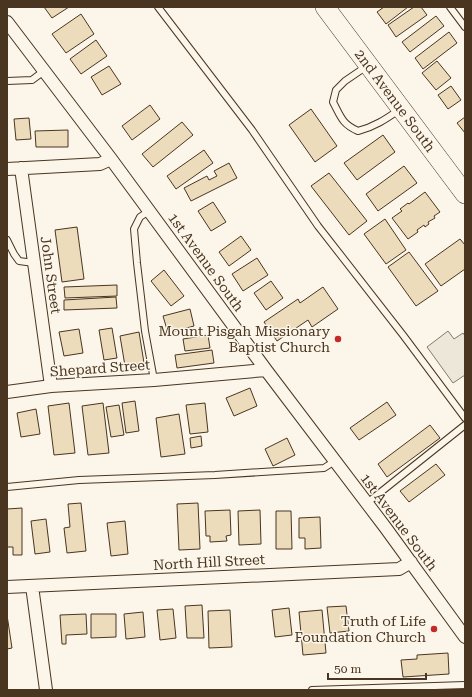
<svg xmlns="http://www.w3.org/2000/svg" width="472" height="697" viewBox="0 0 472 697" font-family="'Roboto Serif',serif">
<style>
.parking{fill:#ede7d9;stroke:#887966}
.building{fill:#ecdcbc;stroke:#4a3520}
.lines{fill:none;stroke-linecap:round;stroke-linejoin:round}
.lane-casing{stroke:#4a3520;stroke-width:8}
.street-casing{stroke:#4a3520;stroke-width:14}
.primary-casing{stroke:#4a3520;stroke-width:20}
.lane{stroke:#fbf6e9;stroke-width:6}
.street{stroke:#fbf6e9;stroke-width:12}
.primary{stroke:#fbf6e9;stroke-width:19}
.poi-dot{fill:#c62828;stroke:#fbf6e9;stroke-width:1.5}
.labels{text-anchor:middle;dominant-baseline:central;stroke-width:3;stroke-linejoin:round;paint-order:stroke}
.street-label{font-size:14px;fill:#4a3520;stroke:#fbf6e9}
.poi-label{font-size:14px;fill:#4a3520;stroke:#fbf6e9;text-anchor:end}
</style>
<rect width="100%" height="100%" fill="#fbf6e9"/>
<path class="parking" d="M448,331L454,339L463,333L465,336V375L453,383L427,347Z"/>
<path class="building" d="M44,7H69L52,18Z
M384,7H408L386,24L377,12Z
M414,7H421L427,15L396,37L388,25Z
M81,14L94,34L66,53L52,34Z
M436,16L444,26L410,52L402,42Z
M449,32L457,43L423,69L415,58Z
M96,40L107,56L81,74L70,59Z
M437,61L451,78L436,90L422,73Z
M109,66L121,84L102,95L91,77Z
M451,86L461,100L448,109L438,95Z
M150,105L160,119L132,140L122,126Z
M311,109L337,146L315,162L289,125Z
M465,117V133L457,123Z
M29,118L31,139L16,140L14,119Z
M182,122L193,135L153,167L142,154Z
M68,130V147H36L35,131Z
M383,135L395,152L357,180L344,163Z
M204,150L213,163L176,189L167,176Z
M229,163L237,178L191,201L184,188L207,176L209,180L217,176L214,171Z
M404,166L417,183L378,211L366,194Z
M329,173L367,221L349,235L311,186Z
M425,192L440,212L434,216L435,218L428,222L429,224L425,227L424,225L417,230L418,232L408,239L392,218L402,211L400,209L408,203L409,204Z
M213,202L226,222L211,231L198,211Z
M385,219L406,250L386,264L364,234Z
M77,227L84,279L62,282L55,230Z
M241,236L251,250L229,266L219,252Z
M460,239L465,245V269L441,286L425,264Z
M409,252L438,291L416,306L388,267Z
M257,258L268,275L243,291L232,274Z
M164,270L184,296L171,306L151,281Z
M271,281L283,298L266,310L254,293Z
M117,285V296L65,298L64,287Z
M323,287L338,309L312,327L308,320L277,341L264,322L298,299L300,303Z
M116,297L117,308L64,310V300Z
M190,309L194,326L168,333L163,316Z
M112,328L117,358L104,360L99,330Z
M79,329L83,353L64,356L59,332Z
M139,332L144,363L125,366L120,336Z
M208,335L210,348L185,351L183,339Z
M212,350L214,363L177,368L175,355Z
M250,388L257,406L234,416L226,398Z
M135,401L139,431L126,433L122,403Z
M387,402L396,415L359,440L350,428Z
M69,403L75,453L54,455L48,406Z
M103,403L109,453L88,455L82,406Z
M205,403L208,432L190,434L186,405Z
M119,405L124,435L111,437L106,407Z
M36,409L40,434L21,437L17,413Z
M179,414L185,454L161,457L156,418Z
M430,425L440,438L387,477L378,464Z
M201,436L202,446L191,448L190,438Z
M287,438L295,455L273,466L265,449Z
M436,464L445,475L409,502L400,491Z
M81,503L86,551L67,553L64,528L70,527L68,504Z
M198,503L200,549L179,550L177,504Z
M22,508V555H13V547H7V509Z
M230,510L231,535L226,536L227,541L210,542V536H206L205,511Z
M260,510L261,544L239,545L238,511Z
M276,511H291L292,549H276Z
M320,517L321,548L305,549V538H299V518Z
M46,519L50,552L35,554L31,521Z
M125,521L128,554L111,556L107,523Z
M202,605L204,638H187L185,606Z
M346,606L349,631L330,633L327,607Z
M289,608L292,635L275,637L272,610Z
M173,609L176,638L160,640L157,610Z
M230,610L232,647L209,648L208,611Z
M322,610L326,653L303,655L299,612Z
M143,612L145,637L126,639L124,614Z
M86,614L87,634L66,635V644H62L60,615Z
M91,614H116V637L91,638Z
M7,615L12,648L7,649Z
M448,653L449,674L403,677L401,660L417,659V655Z"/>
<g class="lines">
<defs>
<path id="lane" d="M158,7L252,130L318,226L403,335L465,418
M450,7L465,27
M367,66L345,81L336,90L333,102C341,117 342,124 358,131C374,127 386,119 399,110
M7,81L32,80L44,71
M149,211L140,217L134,229L137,263L145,331L154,380
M7,240L14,254L19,261L34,263
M7,487L79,480L215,475L324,468L335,461
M367,503L465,425
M312,690L465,685"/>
<path id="street" d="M7,22L111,159L266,370L385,527L465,637
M21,168L51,386
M7,169L100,164L111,159
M7,392L51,386L154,380L266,370
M32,586L46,690
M7,587L399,569L411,562"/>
<g id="primary">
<path id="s1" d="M325,7L465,194"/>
</g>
</defs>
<use href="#lane" class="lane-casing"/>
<use href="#street" class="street-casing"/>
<use href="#primary" class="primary-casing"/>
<use href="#lane" class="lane"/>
<use href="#street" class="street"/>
<use href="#primary" class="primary"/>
</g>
<g class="poi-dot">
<circle cx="338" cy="339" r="4"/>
<circle cx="434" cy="629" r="4"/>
</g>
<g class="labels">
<g class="street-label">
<text stroke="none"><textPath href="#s1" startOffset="117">2nd Avenue South</textPath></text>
<text transform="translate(206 262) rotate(54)">1st Avenue South</text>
<text transform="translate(51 275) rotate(82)">John Street</text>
<text transform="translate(100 368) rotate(-4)">Shepard Street</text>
<text transform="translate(399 522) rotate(53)">1st Avenue South</text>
<text transform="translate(209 562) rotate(-3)">North Hill Street</text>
</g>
<g class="poi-label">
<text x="330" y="331">Mount Pisgah Missionary<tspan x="330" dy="16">Baptist Church</tspan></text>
<text x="426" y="621">Truth of Life<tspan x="426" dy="16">Foundation Church</tspan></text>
</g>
</g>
<rect width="472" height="697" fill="none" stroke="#4a3520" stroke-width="16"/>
<path d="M328 673v6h98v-6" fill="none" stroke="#4a3520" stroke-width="2"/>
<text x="334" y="673" font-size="12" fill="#4a3520" stroke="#fbf6e9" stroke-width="3" paint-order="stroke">50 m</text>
</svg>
